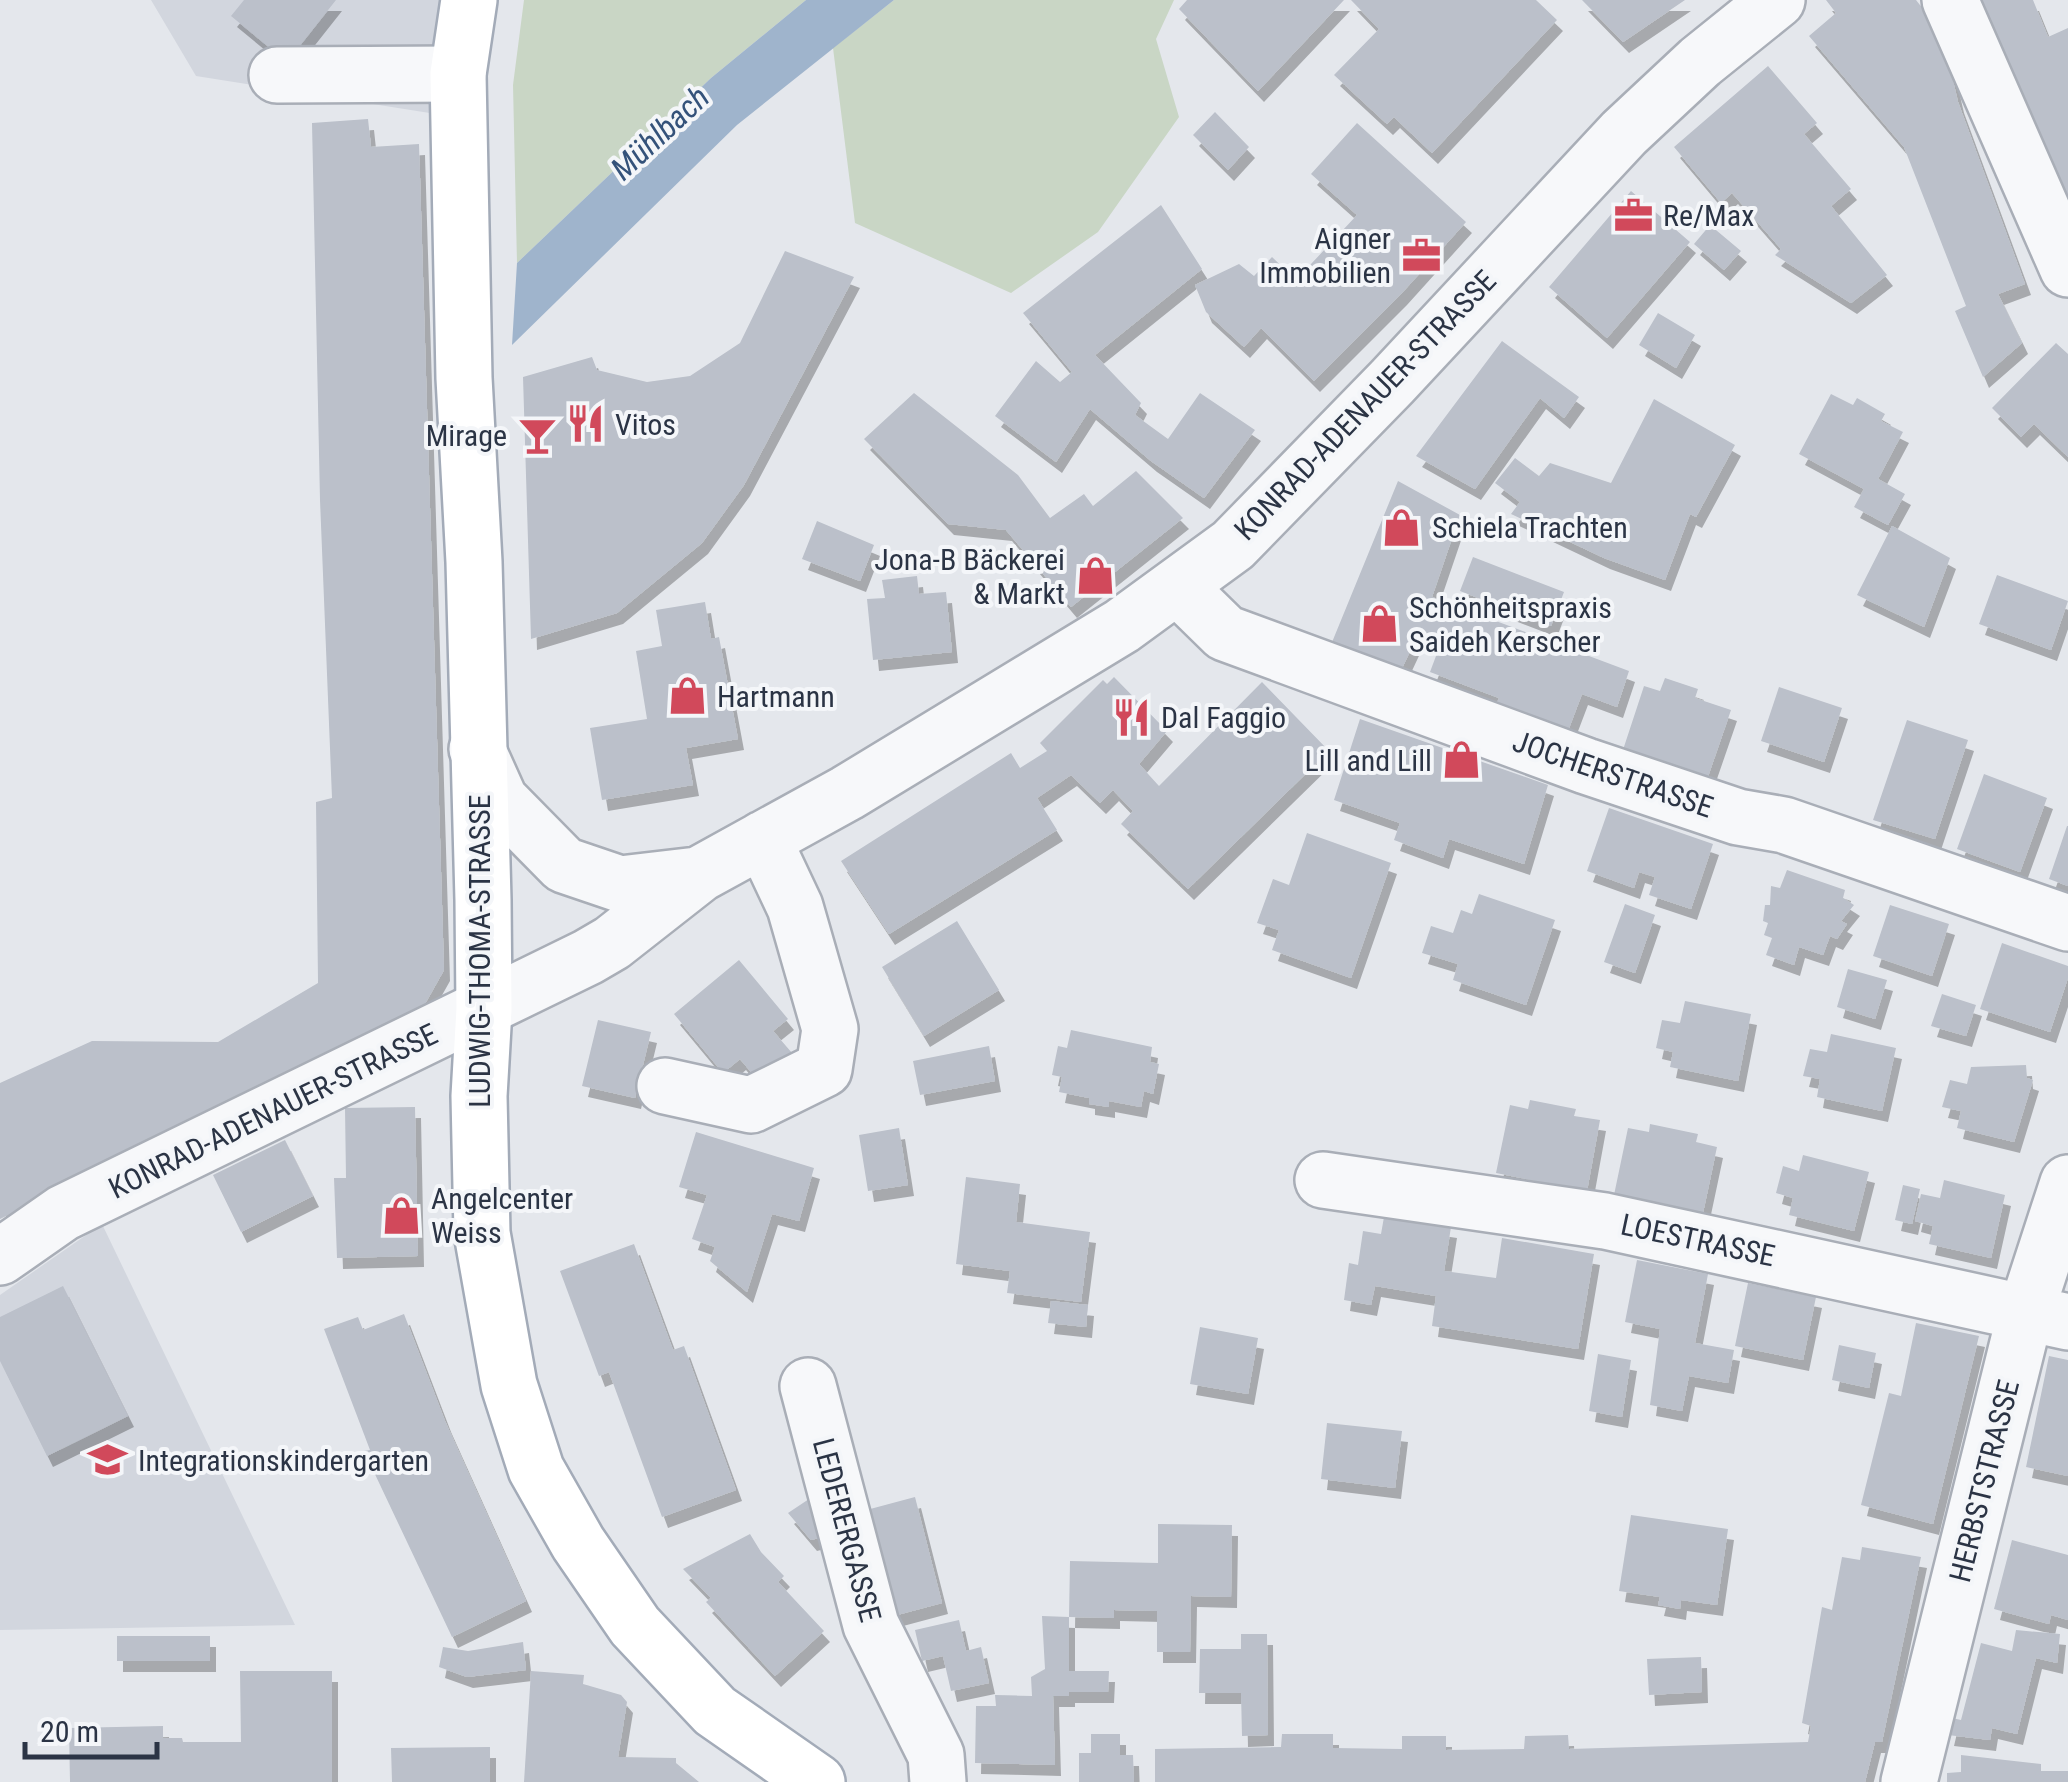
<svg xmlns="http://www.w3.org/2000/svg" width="2068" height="1782" viewBox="0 0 2068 1782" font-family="'Roboto Condensed',sans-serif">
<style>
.built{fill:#d2d6de}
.green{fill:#c9d6c5}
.water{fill:#9fb4cc}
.building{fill:#bbc0ca;filter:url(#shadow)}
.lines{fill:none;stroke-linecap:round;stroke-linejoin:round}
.minor-casing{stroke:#a9aeb7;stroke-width:60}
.major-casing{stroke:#a3abb8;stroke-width:60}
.minor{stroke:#f7f8fa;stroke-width:55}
.major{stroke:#fff;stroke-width:55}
.labels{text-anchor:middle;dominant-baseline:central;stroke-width:8;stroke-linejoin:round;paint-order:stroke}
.poi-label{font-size:30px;fill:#2b3445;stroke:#f4f6f9;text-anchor:start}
.street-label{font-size:30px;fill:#2b3445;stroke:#f4f6f9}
.water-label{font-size:32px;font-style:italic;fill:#34527a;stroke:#f4f6f9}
</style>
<defs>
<filter id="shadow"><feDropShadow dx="6" dy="11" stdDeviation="0" flood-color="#0004"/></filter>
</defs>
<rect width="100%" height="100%" fill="#e4e7ec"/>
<path class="built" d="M151,0H443L436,114L196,76Z
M102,1224L295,1625L0,1630V1295Z"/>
<path class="green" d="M524,0H806L711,78L517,263L513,85Z
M894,0H1174L1156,39L1179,117L1098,232L1011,293L855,223L833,48Z"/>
<path class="water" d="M806,0H894L737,125L512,345L517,263L711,78Z"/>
<path class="building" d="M244,0H336L287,62L231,16Z
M1187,0H1344L1258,91L1179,9Z
M1351,0H1536L1557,20L1432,153L1394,117L1387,124L1334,75L1379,29Z
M1582,0H1685L1623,42Z
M1826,0H1916L1942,33L1958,102L2025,284L1998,294L2022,343L1983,377L1955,311L1966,306L1904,147L1809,36L1836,13Z
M1973,0H2033L2048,37L2068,28V249Z
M1768,66L1817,123L1804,134L1851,189L1831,206L1887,275L1851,303L1775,255L1781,249L1732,193L1721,203L1674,147Z
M1215,112L1249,147L1228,170L1193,135Z
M368,119L371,147L419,144L444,970L421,1011L0,1219V1083L92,1041L218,1042L318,983L316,802L332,798L320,500L312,123Z
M1357,123L1466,222L1401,294L1314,381L1261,328L1244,347L1206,312L1195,285L1239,264L1254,276L1272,257L1296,280L1357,215L1311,174Z
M1631,191L1690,242L1607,338L1549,287Z
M1161,205L1202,269L1095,355L1141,403L1135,415L1168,439L1200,393L1255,430L1204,498L1151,461L1090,409L1056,462L995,416L1036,361L1060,382L1072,372L1023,313Z
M1710,225L1741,251L1724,270L1694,244Z
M785,251L854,277L744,485L702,543L617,613L531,639L523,377L592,357L597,370L647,382L690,376L740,343Z
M1658,313L1695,335L1676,368L1639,345Z
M1502,341L1579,397L1564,418L1540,398L1475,489L1416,456Z
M2056,343L2068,354V457L2034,424L2021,437L1992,408Z
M914,393L1018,475L1050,518L1084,494L1093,506L1136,471L1183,518L1071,607L1006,530L948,524L864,439Z
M1831,394L1853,405L1857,398L1885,414L1881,421L1903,432L1878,479L1905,494L1888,525L1854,507L1864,489L1799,454Z
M1654,399L1735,445L1696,517L1690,514L1665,580L1604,558L1511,514L1520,502L1495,483L1515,458L1539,476L1550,463L1611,483Z
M1398,481L1460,515L1432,597L1629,671L1617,707L1582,694L1563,744L1492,716L1499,698L1430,672L1442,640L1419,632L1397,679L1328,652Z
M817,521L874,545L860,581L802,559Z
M1892,526L1950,558L1924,627L1857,595Z
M1473,557L1564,592L1551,626L1460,591Z
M1997,575L2068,601L2051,650L1979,624Z
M917,576L919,594L946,592L952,652L873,660L867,599L885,598L882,580Z
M705,602L711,639L719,637L738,739L686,748L693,785L602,800L590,728L647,719L636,651L662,646L656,610Z
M1114,677L1167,731L1139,764L1159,786L1262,682L1329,751L1188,889L1121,824L1133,811L1113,790L1100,803L1071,775L1037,798L1057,830L889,934L841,861L1011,753L1020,768L1047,751L1040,743L1103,680L1107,684Z
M1665,678L1698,689L1695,698L1731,710L1703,791L1619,762L1644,686L1660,691Z
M1779,687L1842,708L1824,762L1761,741Z
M1360,719L1548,785L1524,864L1449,839L1443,858L1394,840L1400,823L1334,800Z
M1907,720L1968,740L1935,839L1873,820Z
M1984,774L2047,798L2020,872L1957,849Z
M1609,808L1713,844L1691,909L1649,895L1655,877L1639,872L1634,888L1587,871Z
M2067,826H2068V886L2049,879Z
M1307,833L1391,863L1351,978L1272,950L1279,930L1257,923L1273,879L1289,885Z
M1787,870L1845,890L1843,898L1854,905L1841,921L1847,924L1837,939L1830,936L1823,955L1799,947L1794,965L1766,955L1772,938L1764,935L1768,923L1763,921L1765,905H1770L1771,886L1780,888Z
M1479,894L1555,920L1526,1005L1453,980L1458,964L1422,953L1431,926L1453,933L1461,910L1472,914Z
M1625,904L1655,915L1635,973L1604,962Z
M1890,905L1949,924L1932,976L1873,956Z
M957,921L999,990L924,1036L882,967Z
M2002,943L2068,966V978L2050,1032L1980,1009Z
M739,960L788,1019L773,1031L799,1061L762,1085L740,1059L723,1073L674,1014Z
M1848,969L1887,980L1875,1019L1837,1007Z
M1942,994L1976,1005L1966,1036L1931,1026Z
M1685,1001L1751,1014L1738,1081L1670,1067L1673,1052L1656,1048L1662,1020L1680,1023Z
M598,1020L651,1032L635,1098L582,1086Z
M1071,1030L1152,1047L1150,1062L1159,1064L1153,1094L1144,1091L1141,1107L1109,1101V1107L1089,1104V1098L1059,1092L1062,1077L1052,1075L1058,1046L1067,1048Z
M1831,1034L1896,1048L1882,1111L1817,1097L1820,1079L1803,1076L1810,1049L1827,1052Z
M989,1046L995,1081L920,1095L913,1061Z
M2026,1065L2027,1078L2033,1080L2014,1142L1957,1128L1961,1111L1942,1107L1950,1080L1967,1084L1971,1067Z
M1530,1100L1576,1109L1574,1116L1600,1120L1587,1191L1496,1173L1510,1105L1528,1109Z
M415,1107L418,1256L337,1258L334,1178H346L345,1108Z
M1650,1124L1698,1134L1696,1142L1717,1147L1703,1213L1614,1195L1628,1128L1649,1132Z
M899,1128L908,1185L868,1191L859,1135Z
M696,1132L814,1168L799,1221L772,1214L747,1292L710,1261L715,1247L692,1239L707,1195L679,1187Z
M285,1140L313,1196L241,1232L213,1175Z
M1803,1155L1869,1172L1854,1231L1789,1215L1793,1198L1776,1193L1783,1166L1799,1171Z
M966,1177L1020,1184L1016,1222L1090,1232L1081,1302L1007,1293L1010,1271L956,1264Z
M1944,1180L2005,1195L1991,1258L1929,1244L1933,1226L1915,1221L1921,1194L1940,1198Z
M1903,1185L1920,1189L1912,1224L1895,1220Z
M1384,1217L1451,1227L1444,1271L1496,1278L1502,1238L1594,1254L1578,1349L1432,1326L1436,1296L1375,1286L1371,1305L1344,1300L1349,1263L1358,1265L1363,1231L1381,1234Z
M634,1244L673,1350L684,1346L736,1490L662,1517L609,1372L599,1376L560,1271Z
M1637,1260L1708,1274L1695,1343L1734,1350L1728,1383L1689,1376L1682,1411L1650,1405L1660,1329L1625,1322Z
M1748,1283L1816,1297L1803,1360L1735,1346Z
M63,1286L128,1416L47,1456L0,1361V1317Z
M1051,1301L1088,1305L1086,1327L1048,1323Z
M404,1314L445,1421L526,1601L452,1637L364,1451L370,1450L324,1329L358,1317L363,1330Z
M1916,1323L1979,1336L1933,1524L1861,1505L1889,1393L1901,1396Z
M1200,1327L1258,1338L1248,1394L1190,1384Z
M1839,1345L1876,1353L1869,1388L1832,1380Z
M1598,1354L1631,1360L1622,1417L1589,1411Z
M2049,1356L2068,1360V1476L2026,1467Z
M1327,1423L1402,1431L1395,1488L1321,1479Z
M821,1491L834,1534L811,1540L788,1513Z
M915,1497L942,1603L886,1618L859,1512Z
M1631,1515L1728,1529L1717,1605L1681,1600L1680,1609L1658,1605L1660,1597L1619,1591Z
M1158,1524L1232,1525L1231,1597L1191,1596L1190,1652H1157V1611L1114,1610V1618L1069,1617L1070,1561L1158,1563Z
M750,1534L761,1552L784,1576L778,1582L824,1631L775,1676L706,1602L711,1598L683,1569Z
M2012,1540L2068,1555V1620L2051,1615L2049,1624L1994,1609Z
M1862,1547L1921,1557L1882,1742H1875L1865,1782H1155V1749L1281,1747L1282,1734H1333V1748L1402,1749V1736H1446V1750L1524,1749L1525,1736L1568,1735L1569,1749L1808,1742L1811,1726L1802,1723L1822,1607L1832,1610L1842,1557L1860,1560Z
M1042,1616L1069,1617V1671H1109L1108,1692H1069V1696H1053L1055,1765L975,1763L976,1706H996L995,1695L1032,1696L1031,1677L1045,1669Z
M959,1620L966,1651L981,1647L989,1683L951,1691L943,1656L922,1661L915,1630Z
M2016,1630L2060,1634L2057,1663L2036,1658L2017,1734L1992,1728L1990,1740L1948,1735L1952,1718L1961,1720L1981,1643L2012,1651Z
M1241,1634H1267L1268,1735L1242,1736L1241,1693H1199L1200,1649H1241Z
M117,1636H210V1661H117Z
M523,1642L526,1670L467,1677L439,1667L443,1647L468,1651Z
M1701,1657L1702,1692L1649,1695L1647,1659Z
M240,1671H332V1782H70L69,1728L163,1726V1738H182L183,1742H241Z
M531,1671L584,1675L583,1684L621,1695L627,1702L618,1757L676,1758V1763L699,1782H524Z
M1091,1734H1120V1755H1133L1134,1782H1079V1753H1091Z
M490,1747V1782H392L391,1748Z
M1961,1755L2041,1764V1771H2068V1782H1947V1773L1961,1772Z"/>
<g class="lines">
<defs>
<path id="minor" d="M1950,0L2068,269
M277,75L458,74
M1177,586L1225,633L1586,766L1738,817L1784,825L2068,923
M477,749L500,800L564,865L620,884L697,875
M665,1086L751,1105L824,1069L830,1029L795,907L763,839
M1323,1180L1605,1221L2068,1322
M0,1257L63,1213L588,957L612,943L700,874L847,793L1122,626L1233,545L1392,382L1624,133L1700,62L1777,0
M808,1386L871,1625L936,1755L938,1782
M1909,1782L2025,1315L2068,1183"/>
<path id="major" d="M469,0L458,74L464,378L474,562L483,900L484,1009L479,1096L482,1233L509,1385L536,1469L578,1543L635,1626L715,1711L817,1782"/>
</defs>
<use href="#minor" class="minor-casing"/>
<use href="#major" class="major-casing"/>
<use href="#minor" class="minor"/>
<use href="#major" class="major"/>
</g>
<defs>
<symbol id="office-bare" viewBox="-9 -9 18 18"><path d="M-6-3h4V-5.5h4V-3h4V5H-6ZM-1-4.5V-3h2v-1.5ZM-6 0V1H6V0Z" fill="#d1495b" stroke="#f4f6f9" stroke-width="2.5" paint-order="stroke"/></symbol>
<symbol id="restaurant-bare" viewBox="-9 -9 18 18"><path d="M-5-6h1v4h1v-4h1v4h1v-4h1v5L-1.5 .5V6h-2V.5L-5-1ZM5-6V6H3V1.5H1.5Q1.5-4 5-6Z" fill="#d1495b" stroke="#f4f6f9" stroke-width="2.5" paint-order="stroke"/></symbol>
<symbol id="bar-bare" viewBox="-9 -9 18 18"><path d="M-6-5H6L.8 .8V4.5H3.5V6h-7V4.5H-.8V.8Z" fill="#d1495b" stroke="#f4f6f9" stroke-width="2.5" paint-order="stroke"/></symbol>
<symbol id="shop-bare" viewBox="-9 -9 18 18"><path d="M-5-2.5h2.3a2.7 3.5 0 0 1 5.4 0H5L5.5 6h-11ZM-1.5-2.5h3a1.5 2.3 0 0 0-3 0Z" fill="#d1495b" stroke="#f4f6f9" stroke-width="2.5" paint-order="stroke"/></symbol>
<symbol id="school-bare" viewBox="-9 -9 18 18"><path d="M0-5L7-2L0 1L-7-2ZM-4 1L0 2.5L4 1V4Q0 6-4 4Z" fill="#d1495b" stroke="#f4f6f9" stroke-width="2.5" paint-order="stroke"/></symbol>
</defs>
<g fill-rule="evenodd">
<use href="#office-bare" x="1606" y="188" width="55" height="55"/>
<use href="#office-bare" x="1394" y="228" width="55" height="55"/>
<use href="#restaurant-bare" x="558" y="396" width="55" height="55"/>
<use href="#bar-bare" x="510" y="408" width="55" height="55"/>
<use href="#shop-bare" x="1374" y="500" width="55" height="55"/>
<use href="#shop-bare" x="1068" y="548" width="55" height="55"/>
<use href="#shop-bare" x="1352" y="596" width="55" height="55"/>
<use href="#shop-bare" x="660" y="668" width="55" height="55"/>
<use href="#restaurant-bare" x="1104" y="690" width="55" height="55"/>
<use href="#shop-bare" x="1434" y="732" width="55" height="55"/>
<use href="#shop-bare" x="374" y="1188" width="55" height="55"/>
<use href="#school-bare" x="80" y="1432" width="55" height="55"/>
</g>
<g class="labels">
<g class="poi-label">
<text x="1663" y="215">Re/Max</text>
<text x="1391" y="238" text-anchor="end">Aigner<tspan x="1391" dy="34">Immobilien</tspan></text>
<text x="615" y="424">Vitos</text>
<text x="507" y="435" text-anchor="end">Mirage</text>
<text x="1432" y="527">Schiela Trachten</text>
<text x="1065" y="559" text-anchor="end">Jona-B Bäckerei<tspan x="1065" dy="34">&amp; Markt</tspan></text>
<text x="1409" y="607">Schönheitspraxis<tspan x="1409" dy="34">Saideh Kerscher</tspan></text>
<text x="717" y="696">Hartmann</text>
<text x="1161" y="717">Dal Faggio</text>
<text x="1432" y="760" text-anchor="end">Lill and Lill</text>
<text x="431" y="1198">Angelcenter<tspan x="431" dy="34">Weiss</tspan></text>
<text x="138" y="1460">Integrationskindergarten</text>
</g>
<g class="street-label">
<text transform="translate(1365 405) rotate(-46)">KONRAD-ADENAUER-STRASSE</text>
<text transform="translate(1613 774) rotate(19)">JOCHERSTRASSE</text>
<text transform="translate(479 951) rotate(-90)">LUDWIG-THOMA-STRASSE</text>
<text transform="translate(273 1111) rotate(-26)">KONRAD-ADENAUER-STRASSE</text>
<text transform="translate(1698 1240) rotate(12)">LOESTRASSE</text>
<text transform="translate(1984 1481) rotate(-76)">HERBSTSTRASSE</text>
<text transform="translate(847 1530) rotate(75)">LEDERERGASSE</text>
</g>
<g class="water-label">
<text transform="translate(660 133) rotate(-43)">Mühlbach</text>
</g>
</g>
<path d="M25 1742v15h132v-15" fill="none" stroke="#2b3445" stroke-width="5"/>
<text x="40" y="1742" font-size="30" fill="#2b3445" stroke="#f4f6f9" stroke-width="8" paint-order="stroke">20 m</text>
</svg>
